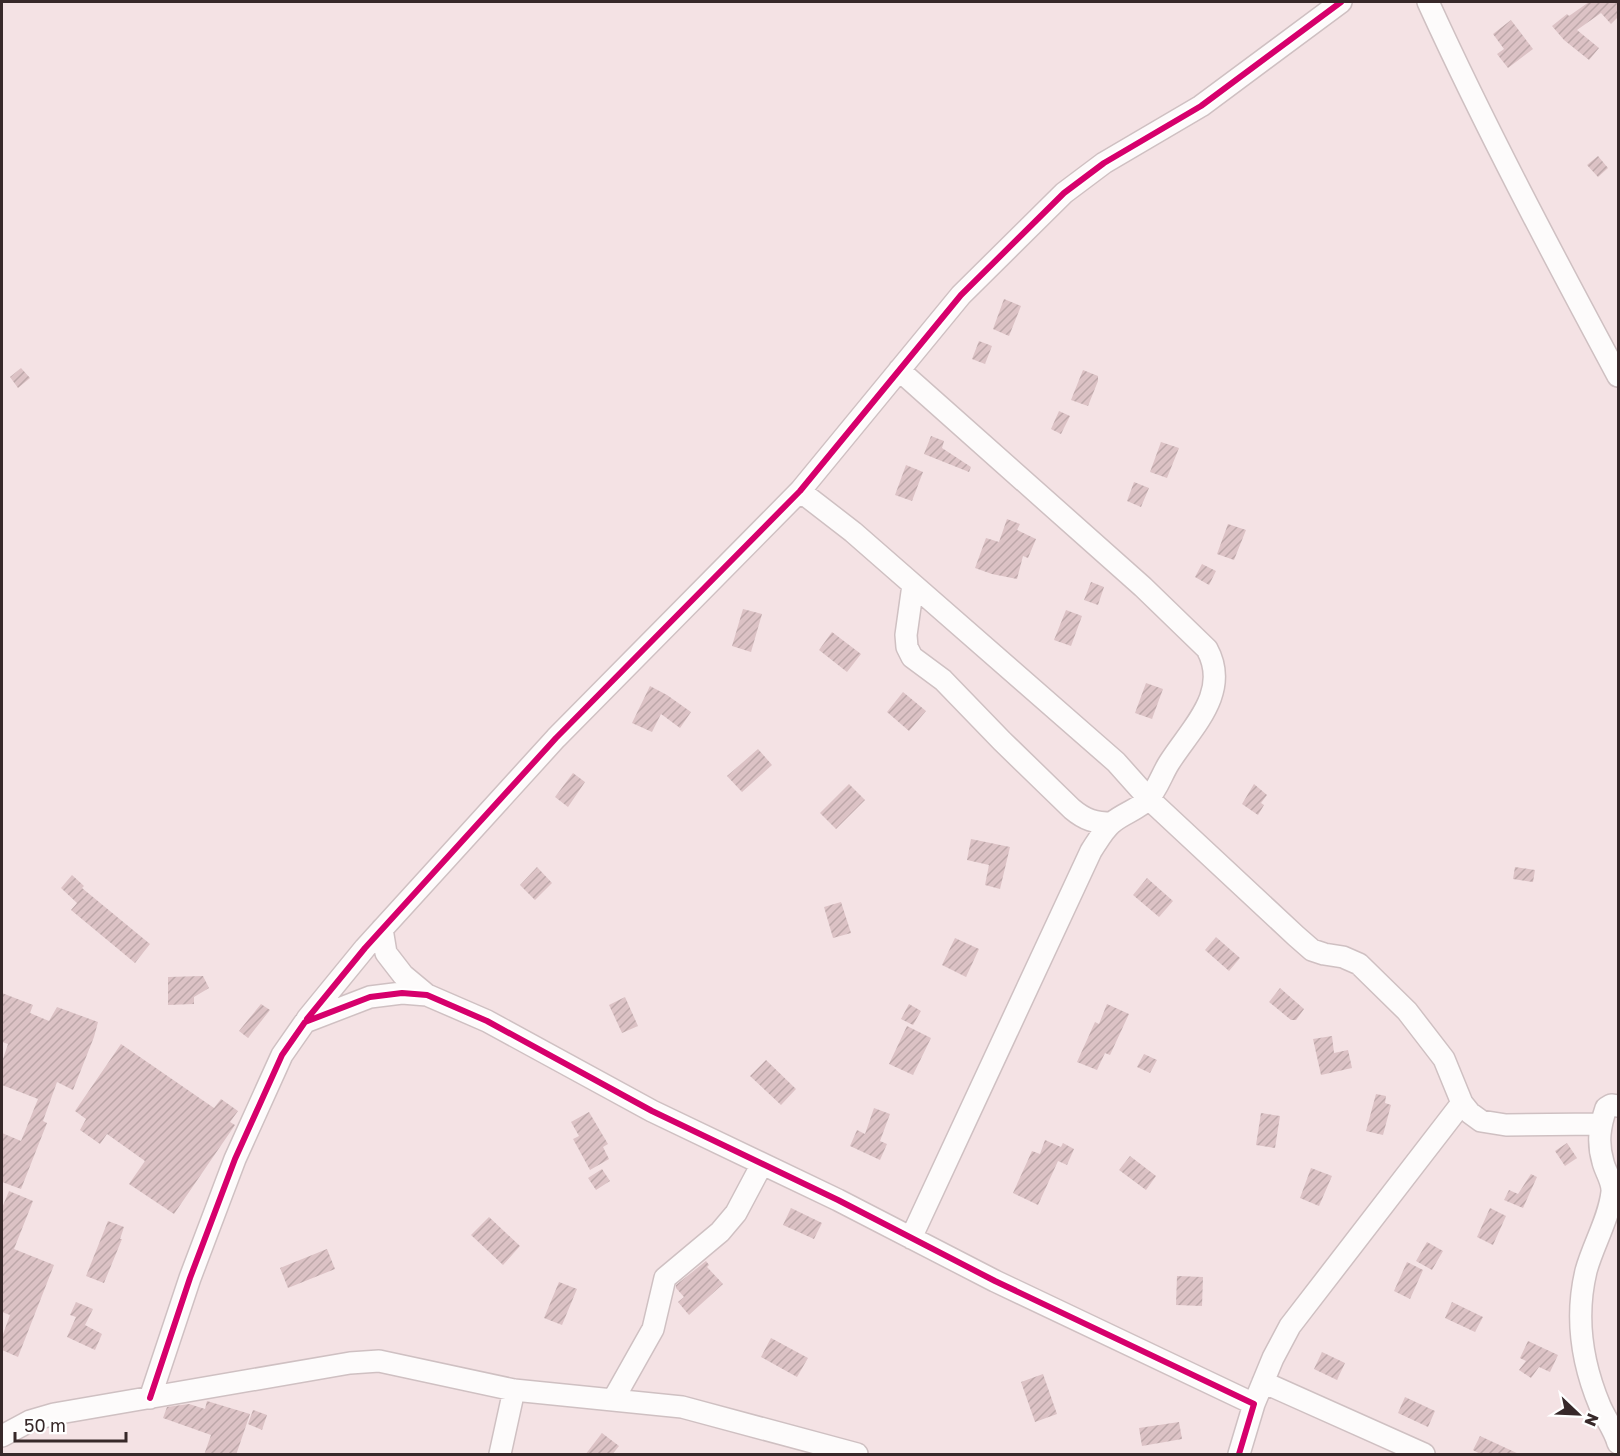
<svg xmlns="http://www.w3.org/2000/svg" width="1620" height="1456" viewBox="0 0 1620 1456" font-family="'Golos Text',sans-serif">
<style>
.building{fill:url(#building-hatch)}
.lines{fill:none;stroke-linecap:round;stroke-linejoin:round}
.minor-casing{stroke:#cfc0c2;stroke-width:24}
.minor{stroke:#fdfbfb;stroke-width:21}
.cycleway-casing{stroke:#fff;stroke-width:10}
.cycleway{stroke:#d6006c;stroke-width:6}
</style>
<defs>
<pattern id="building-hatch" width="6" height="6" patternUnits="userSpaceOnUse" patternTransform="scale(1.5)"><rect width="6" height="6" fill="#dcc2c5"/><path d="M-1 1l2-2M0 6l6-6M5 7l2-2" fill="none" stroke="#bda7a9"/></pattern>
</defs>
<rect width="100%" height="100%" fill="#f4e2e4"/>
<path class="building" d="M1589,2H1618V17L1611,24L1601,13L1577,30L1599,48L1589,60L1564,40L1552,26L1567,14L1569,16Z
M1511,20L1533,49L1508,68L1497,54L1504,49L1493,34Z
M1598,156L1608,168L1598,177L1587,165Z
M1004,299L1021,306L1009,336L993,329Z
M979,341L992,346L985,364L972,359Z
M21,368L30,378L18,388L10,377Z
M1083,370L1098,376V381L1088,406L1071,400Z
M1059,411L1070,416L1061,434L1051,429Z
M931,436L944,441L942,448L971,467L969,472L924,454Z
M1161,442L1179,448L1167,478L1150,472Z
M906,465L923,472L912,501L895,495Z
M1134,482L1149,488L1141,507L1127,501Z
M1007,519L1020,524L1017,530L1036,539L1028,558L1023,556L1017,579L992,574L975,568L986,538L999,542Z
M1228,524L1246,530L1234,560L1217,554Z
M1202,564L1216,571L1209,585L1195,577Z
M1091,582L1104,587L1098,605L1084,600Z
M743,609L762,614L751,652L732,646Z
M1066,610L1082,616L1071,646L1054,640Z
M832,632L861,654L847,672L819,650Z
M1146,683L1163,689L1152,719L1135,713Z
M650,686L667,695L691,712L680,728L661,714L652,732L632,723Z
M903,692L926,711L909,731L887,712Z
M758,749L772,765L742,792L727,776Z
M573,773L585,782L568,807L555,797Z
M849,784L865,800L836,829L820,813Z
M1254,784L1267,795L1261,803L1264,805L1258,815L1242,804Z
M971,839L1010,847L1000,889L985,885L989,865L967,860Z
M537,867L552,883L535,900L520,885Z
M1515,867L1535,870L1533,882L1513,879Z
M72,875L84,886L82,888L150,944L135,963L71,910L77,903L61,888Z
M1147,878L1173,901L1159,917L1133,895Z
M841,902L851,933L833,938L824,907Z
M1216,937L1240,958L1229,971L1205,950Z
M955,938L979,949L966,977L942,965Z
M203,976L209,988L194,997V1004L168,1005V977Z
M1280,988L1304,1009L1296,1020H1291L1269,1002Z
M2,993L33,1005L30,1013L49,1021L57,1007L98,1022L94,1037L73,1090L57,1082L43,1121L47,1123L21,1189L2,1182V1133L21,1141L38,1099L2,1085V1062L8,1044L2,1042Z
M625,997L638,1026L622,1033L609,1005Z
M261,1004L270,1010L248,1038L239,1031Z
M909,1004L921,1011L913,1025L901,1019Z
M1107,1004L1129,1014L1110,1055L1105,1053L1097,1070L1077,1062L1095,1022L1099,1024Z
M907,1026L931,1038L913,1075L889,1064Z
M1332,1036L1334,1053L1348,1050L1352,1068L1321,1075L1313,1039Z
M121,1044L214,1108L221,1099L238,1111L230,1122L235,1125L174,1214L129,1184L145,1161L107,1134L100,1144L80,1130L86,1119L75,1111Z
M1144,1054L1157,1060L1150,1073L1137,1067Z
M766,1060L796,1089L781,1105L750,1076Z
M1376,1094L1386,1096L1385,1103L1391,1105L1383,1135L1366,1131Z
M874,1108L890,1114L880,1141L887,1144L880,1160L850,1146L857,1130L865,1134Z
M589,1112L608,1144L603,1147L609,1159L590,1170L573,1139L579,1136L571,1122Z
M1261,1113L1280,1116L1275,1148L1256,1145Z
M1045,1140L1061,1147L1063,1143L1074,1149L1067,1165L1058,1161L1038,1205L1013,1193L1032,1151L1040,1154Z
M1567,1143L1577,1158L1565,1166L1555,1151Z
M1130,1156L1156,1176L1146,1190L1119,1170Z
M1311,1168L1332,1176L1319,1206L1300,1198Z
M602,1169L610,1181L596,1190L588,1178Z
M1531,1174L1537,1177L1523,1208L1504,1200L1509,1190L1518,1194Z
M9,1191L33,1201L14,1249L54,1265L18,1357L2,1350V1337L10,1315L2,1312V1208Z
M791,1208L822,1223L814,1239L783,1225Z
M1490,1208L1506,1216L1493,1245L1477,1237Z
M489,1217L520,1246L503,1265L471,1235Z
M108,1221L124,1227L120,1239H122L104,1283L86,1276Z
M1427,1242L1443,1251L1432,1270L1416,1261Z
M327,1249L335,1269L288,1288L280,1268Z
M706,1261L709,1265L707,1267L723,1284L689,1315L678,1302L684,1297L676,1288V1285Z
M1407,1262L1423,1270L1410,1299L1394,1291Z
M1177,1276L1203,1277L1202,1306L1176,1305Z
M559,1282L577,1289L562,1325L544,1318Z
M76,1302L93,1309L85,1325L102,1334L95,1350L67,1337L76,1317L70,1315Z
M1452,1302L1483,1317L1475,1332L1445,1318Z
M771,1338L808,1358L797,1377L761,1357Z
M1528,1341L1558,1355L1550,1372L1539,1367L1531,1378L1519,1370L1526,1361L1520,1358Z
M1322,1352L1345,1363L1337,1380L1314,1369Z
M1043,1374L1057,1414L1035,1422L1021,1382Z
M1405,1397L1435,1411L1428,1427L1398,1413Z
M207,1401L250,1414L236,1455H204L211,1435L163,1418L167,1407L189,1404L205,1409Z
M253,1410L267,1415L262,1430L248,1424Z
M1179,1422L1182,1439L1142,1446L1139,1428Z
M602,1433L619,1446L612,1455H585Z
M1480,1436L1521,1455H1482L1473,1450Z"/>
<g class="lines">
<defs>
<path id="minor" d="M1428,2C1486,129 1552,253 1618,376
M899,370L1143,587L1207,649C1231,693 1191,728 1169,763C1162,774 1157,790 1148,799C1139,809 1124,813 1113,822C1104,829 1097,842 1091,851L911,1238
M800,491L853,532L1116,762L1149,799L1296,936L1312,950L1324,954L1343,957L1359,964L1407,1011L1444,1059L1462,1103L1470,1113L1481,1121L1506,1125L1601,1124
M913,585L906,635L907,647L912,657L943,680L1002,741L1072,809C1085,820 1095,823 1112,823
M382,929L386,953L403,975L427,995
M307,1019L365,948L556,738L800,491L961,295L1064,193L1104,163L1201,106L1341,2
M1618,1106L1611,1105L1606,1108C1600,1126 1597,1142 1603,1162C1605,1171 1613,1182 1612,1192C1609,1219 1593,1245 1586,1271C1575,1317 1582,1363 1600,1406C1605,1418 1614,1429 1618,1443
M1263,1382L1424,1454
M150,1398L190,1278L235,1159L282,1055L305,1022L370,997L402,993L427,995L487,1021L652,1111L838,1200L995,1281L1254,1404L1239,1454
M613,1400L653,1329L665,1278L720,1232L736,1213L762,1164
M1254,1404L1273,1358L1290,1326L1462,1103
M2,1436L30,1421L54,1414L350,1363L379,1361L514,1390L682,1407L857,1454
M500,1454L514,1390"/>
</defs>
<use href="#minor" class="minor-casing"/>
<use href="#minor" class="minor"/>
<defs>
<path id="cycleway" d="M307,1019L365,948L556,738L800,491L961,295L1064,193L1104,163L1201,106L1341,2
M150,1398L190,1278L235,1159L282,1055L305,1022L370,997L402,993L427,995L487,1021L652,1111L838,1200L995,1281L1254,1404L1239,1454"/>
</defs>
<use href="#cycleway" class="cycleway-casing"/>
<use href="#cycleway" class="cycleway"/>
</g>
<rect width="1620" height="1456" fill="none" stroke="#372829" stroke-width="6"/>
<g transform="translate(1578 1414) rotate(113)" stroke="#ffffff" stroke-width="4.5" paint-order="stroke">
<path d="M0-4.5L10 22L0 15L-10 22Z" fill="#372829"/>
<text y="-9" font-size="16" font-weight="bold" text-anchor="middle" fill="#372829">N</text>
</g>
<path d="M15 1432v9h111v-9" fill="none" stroke="#372829" stroke-width="3"/>
<text x="24" y="1432" font-size="18" fill="#372829" stroke="#ffffff" stroke-width="4.5" paint-order="stroke">50 m</text>
</svg>
